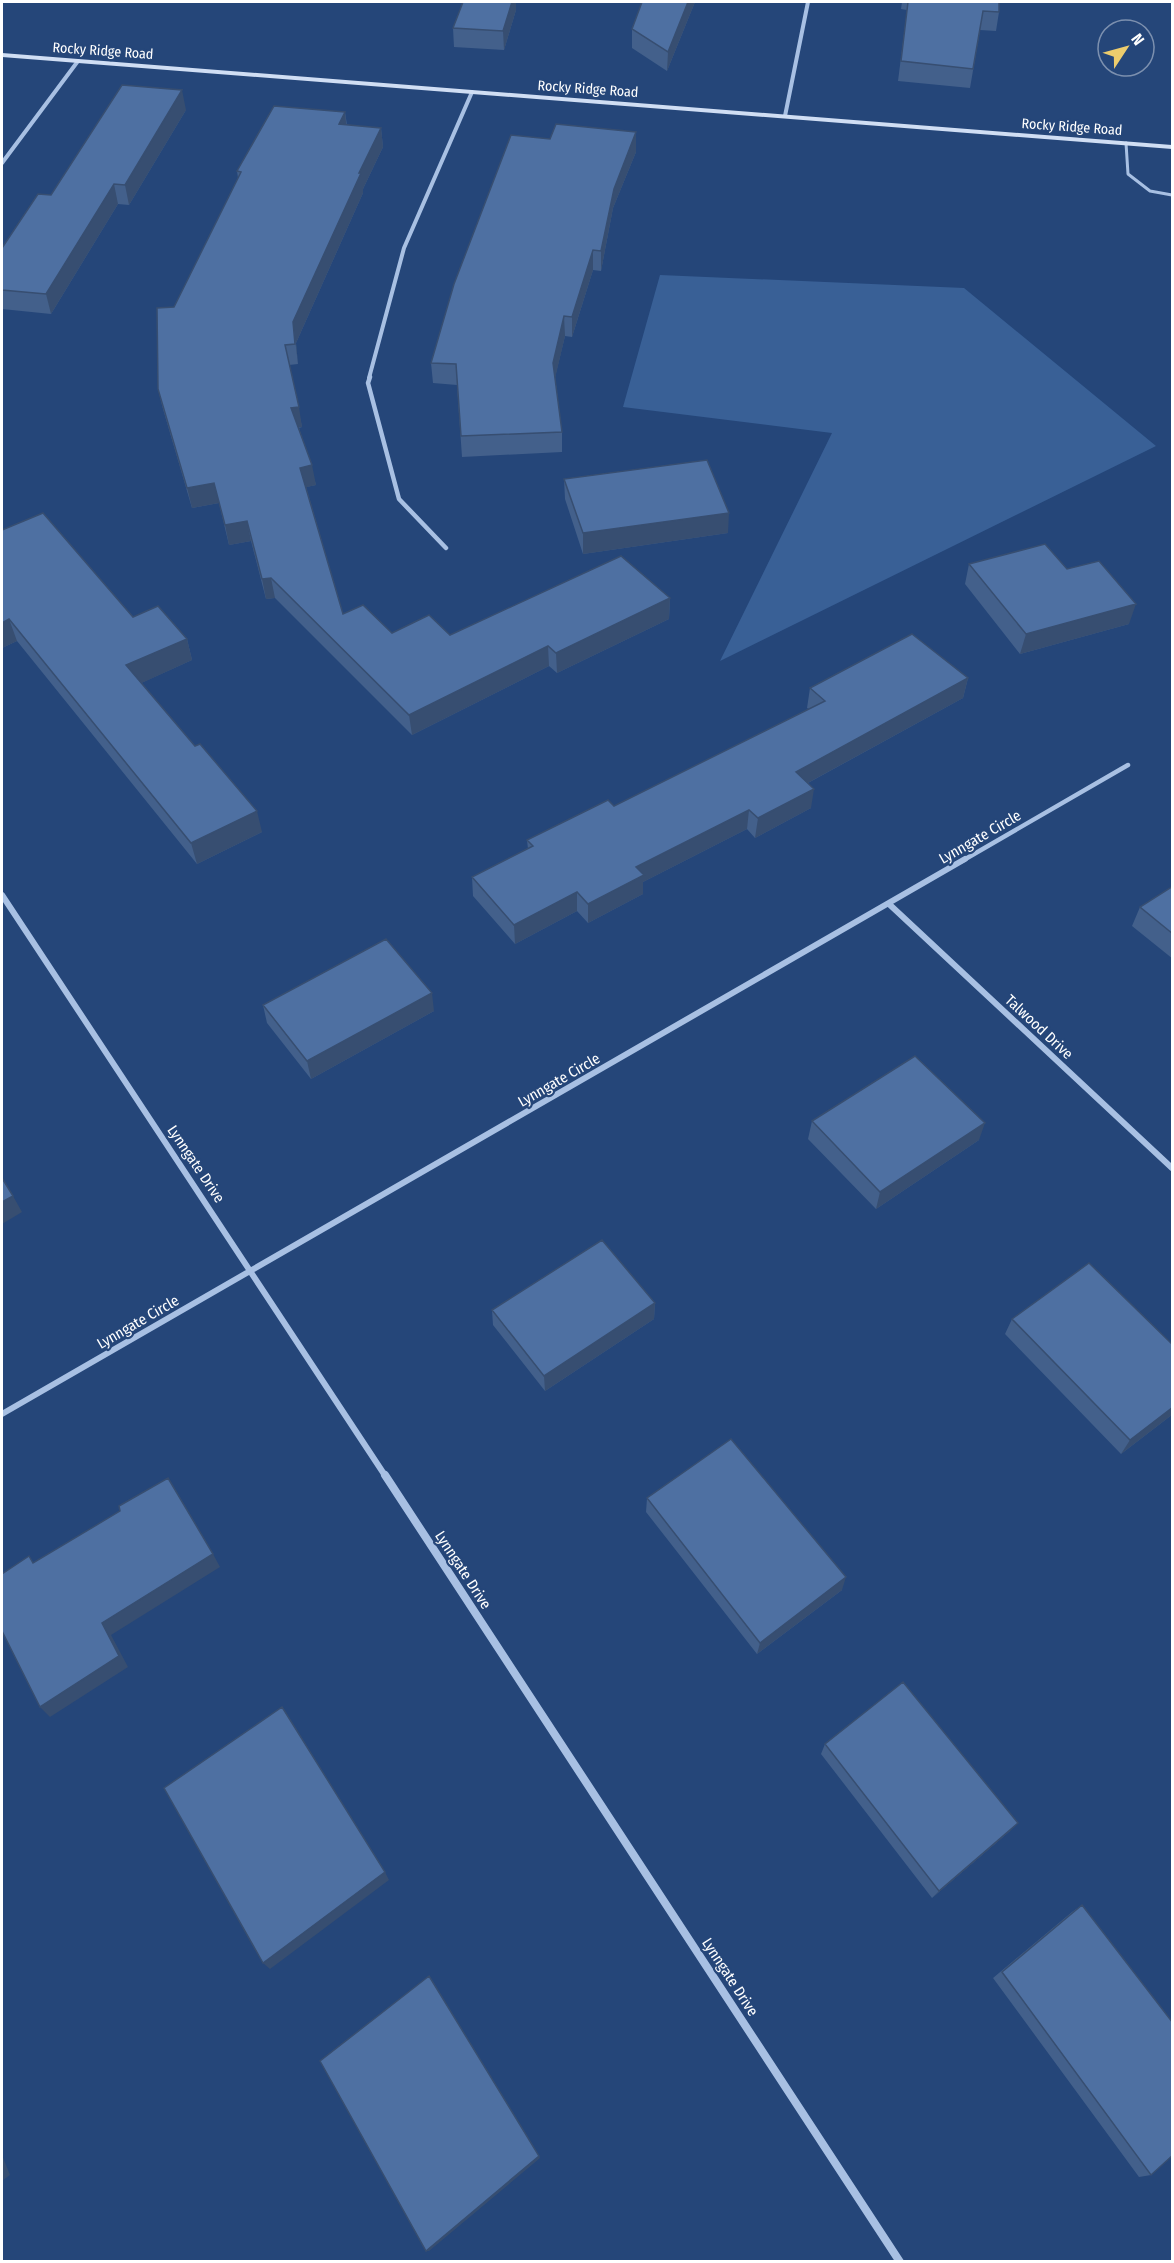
<svg xmlns="http://www.w3.org/2000/svg" width="1174" height="2263" viewBox="0 0 1174 2263" font-family="'Fira Sans Condensed',sans-serif">
<style>
.green{fill:#396096}
.lines{fill:none;stroke-linecap:round;stroke-linejoin:round}
.lane{stroke:#a8c0e3;stroke-width:3}
.street-far3{stroke:#a8c0e3;stroke-width:4}
.street-far2{stroke:#a8c0e3;stroke-width:4.5}
.street-far1{stroke:#a8c0e3;stroke-width:6}
.street{stroke:#a8c0e3;stroke-width:8}
.secondary{fill:#d0def4;fill-rule:evenodd}
.wall{fill:#43608b}
.shaded-wall{fill:#374e71}
.building{fill:#4e70a2;stroke:#374e71;stroke-width:1.5}
.labels{text-anchor:middle;dominant-baseline:central;stroke-width:4.5;stroke-linejoin:round;paint-order:stroke}
.far-street-label{font-size:14px;fill:#fff;stroke:#254679}
.street-label{font-size:15px;fill:#fff;stroke:#254679}
</style>
<rect width="100%" height="100%" fill="#254679"/>
<path class="green" d="M660,275L964,288L1156,446L720,661L832,433L623,407Z"/>
<g class="lines">
<path class="lane" d="M1126,143L1128,174L1150,191L1172,195"/>
<path class="street-far3" d="M785,116L808,2
M2,163L78,61
M369,378L404,248L472,92"/>
<path class="street-far2" d="M370,377L368,383L399,499L446,548
M962,861L1128,765"/>
<path class="street-far1" d="M2,895L386,1477
M889,904L1172,1168
M2,1414L965,859"/>
<path class="street" d="M385,1475L900,2262"/>
<path class="secondary" d="M2,53L1172,145V149L2,57Z"/>
</g>
<path class="wall" d="M695,2L667,71L632,48V29Z
M902,2H999V12L996,31L980,30L970,88L898,81L907,10L901,9Z
M516,10L504,50L454,47L453,28Z
M186,110L129,205L118,204L51,314L2,309V248L51,195Z
M345,112L347,125L381,128L383,147L363,189V193L296,343L298,364L289,365L302,427L299,428L316,485L306,487L343,614L392,633L450,635L670,598L669,619L557,673L549,666L412,735L275,598L266,599L251,541L229,545L219,503L192,508L163,409L158,389L174,307L238,178L237,171Z
M636,132V152L613,208L601,271L593,270L572,337L565,336L555,377L562,432V452L462,457L457,385L433,383L431,363L550,139Z
M564,479L728,533L583,554L565,499Z
M2,530L133,617L187,639L192,660L141,683L262,832L197,864L17,641L2,648Z
M969,564L1067,569L1129,624L1020,654L965,584Z
M968,678L963,698L808,783L811,808L755,838L747,829L643,882V894L588,923L577,911L515,944L473,896L472,877L528,849L527,840L614,806L809,709L807,708L810,688Z
M1173,886V959L1132,926L1140,907Z
M263,1005L434,1011L311,1079L267,1023Z
M812,1121L979,1140L876,1209L808,1139Z
M655,1303L654,1319L545,1391L493,1325L492,1310Z
M1012,1319L1173,1345V1414L1121,1454L1005,1334Z
M647,1498L842,1590L757,1654L646,1512Z
M825,1744L1010,1831L932,1898L821,1754Z
M1082,1905L1151,2175L1139,2177L993,1978L1072,1912Z"/>
<path class="shaded-wall" d="M512,2H516V10L504,50L503,31Z
M688,2H695L667,71L668,52Z
M182,90L186,110L129,205L125,185Z
M345,112L347,132L339,124Z
M381,128L383,147L363,189V193L296,343L298,364L293,322L359,173Z
M636,132V152L613,208L601,271V251L614,189Z
M114,184L118,204L51,314L46,294Z
M593,250V270L572,337V317Z
M564,316L565,336L554,383L553,363Z
M299,407L302,427L294,428L291,408Z
M312,465L316,485L303,488L300,468Z
M214,483L219,503L192,508L187,488Z
M729,513L728,533L583,554V533Z
M247,521L251,541L229,545L225,525Z
M271,578L275,598L266,599L262,579Z
M670,598L669,619L557,673L556,653Z
M1136,604L1129,624L1020,654L1026,634Z
M9,619L17,641L2,648V623Z
M187,639L192,660L133,687L126,665Z
M548,646L549,666L412,735L409,715Z
M968,678L963,698L793,791L796,772Z
M814,789L811,808L755,838L758,818Z
M749,810L747,829L643,882V894L588,923V904L636,867Z
M257,811L262,832L197,864L191,843Z
M577,892V911L515,944L514,925Z
M432,993L434,1011L311,1079L307,1061Z
M985,1123L979,1140L876,1209L880,1192Z
M13,1196L22,1212L2,1224V1202Z
M655,1303L654,1319L545,1391L544,1376Z
M1173,1407V1414L1121,1454L1130,1440Z
M213,1554L220,1567L111,1635L128,1667L50,1717L40,1707L102,1623Z
M846,1577L842,1590L757,1654L760,1643Z
M1018,1823L1010,1831L932,1898L939,1891Z
M385,1872L389,1880L270,1969L263,1963Z
M2,2155L10,2175L2,2181Z
M539,2156L540,2158L429,2251H426Z"/>
<path class="building" d="M463,2H512L503,31L453,28Z
M642,2H688L668,52L632,29Z
M908,2H999V12L983,11L973,69L901,61Z
M122,85L182,90L125,185L114,184L46,294L2,290V248L38,194L51,195Z
M274,106L345,112L339,124L381,128L359,173H361L293,322L295,344L285,345L299,407L291,408L312,465L300,468L343,614L363,605L392,633L429,615L450,635L621,556L670,598L556,653L548,646L409,715L271,578L262,579L247,521L225,525L214,483L187,488L158,389L157,308L174,307L241,172L237,171Z
M556,124L636,132L614,189L601,251L593,250L572,317L564,316L553,363L562,432L461,436L456,364L431,363L454,284L511,135L550,139Z
M707,460L729,513L583,533L564,479Z
M43,513L133,617L158,606L187,639L126,665L195,746L200,744L257,811L191,843L9,619L2,623V530Z
M1045,544L1067,569L1099,561L1136,604L1026,634L969,564Z
M912,634L968,678L796,772L814,789L758,818L749,810L636,867L644,875L588,904L577,892L514,925L472,877L533,846L527,840L608,800L614,806L825,701L810,688Z
M1173,886V934L1140,907Z
M386,939L432,993L307,1061L263,1005Z
M915,1056L985,1123L880,1192L812,1121Z
M2,1178L13,1196L2,1202Z
M602,1240L655,1303L544,1376L492,1310Z
M1089,1263L1173,1345V1407L1130,1440L1012,1319Z
M731,1439L846,1577L760,1643L647,1498Z
M168,1478L213,1554L102,1623L119,1656L40,1707L2,1631V1574L29,1556L33,1563L120,1511L119,1506Z
M903,1682L1018,1823L939,1891L825,1744Z
M282,1707L385,1872L263,1963L164,1788Z
M1082,1905L1173,2023V2155L1151,2175L1002,1972Z
M429,1976L539,2156L426,2251L320,2061Z"/>
<g class="labels">
<g class="far-street-label">
<text transform="translate(103 51) rotate(4)">Rocky Ridge Road</text>
<text transform="translate(588 89) rotate(4)">Rocky Ridge Road</text>
<text transform="translate(1072 127) rotate(4)">Rocky Ridge Road</text>
</g>
<g class="street-label">
<text transform="translate(980 837) rotate(-30)">Lynngate Circle</text>
<text transform="translate(1039 1027) rotate(43)">Talwood Drive</text>
<text transform="translate(559 1080) rotate(-30)">Lynngate Circle</text>
<text transform="translate(196 1164) rotate(56)">Lynngate Drive</text>
<text transform="translate(138 1322) rotate(-30)">Lynngate Circle</text>
<text transform="translate(463 1570) rotate(57)">Lynngate Drive</text>
<text transform="translate(730 1977) rotate(57)">Lynngate Drive</text>
</g>
</g>
<rect width="1174" height="2263" fill="none" stroke="#ffffff" stroke-width="6"/>
<g transform="translate(1126 48) rotate(54)"><circle r="28" fill="#254679" stroke="#7c90af" stroke-width="1.5"/>
<path d="M0-4.5L10 22L0 15L-10 22Z" fill="#eccc6d"/>
<text y="-9" font-size="16" font-weight="bold" text-anchor="middle" fill="#ffffff">N</text>
</g>
</svg>
